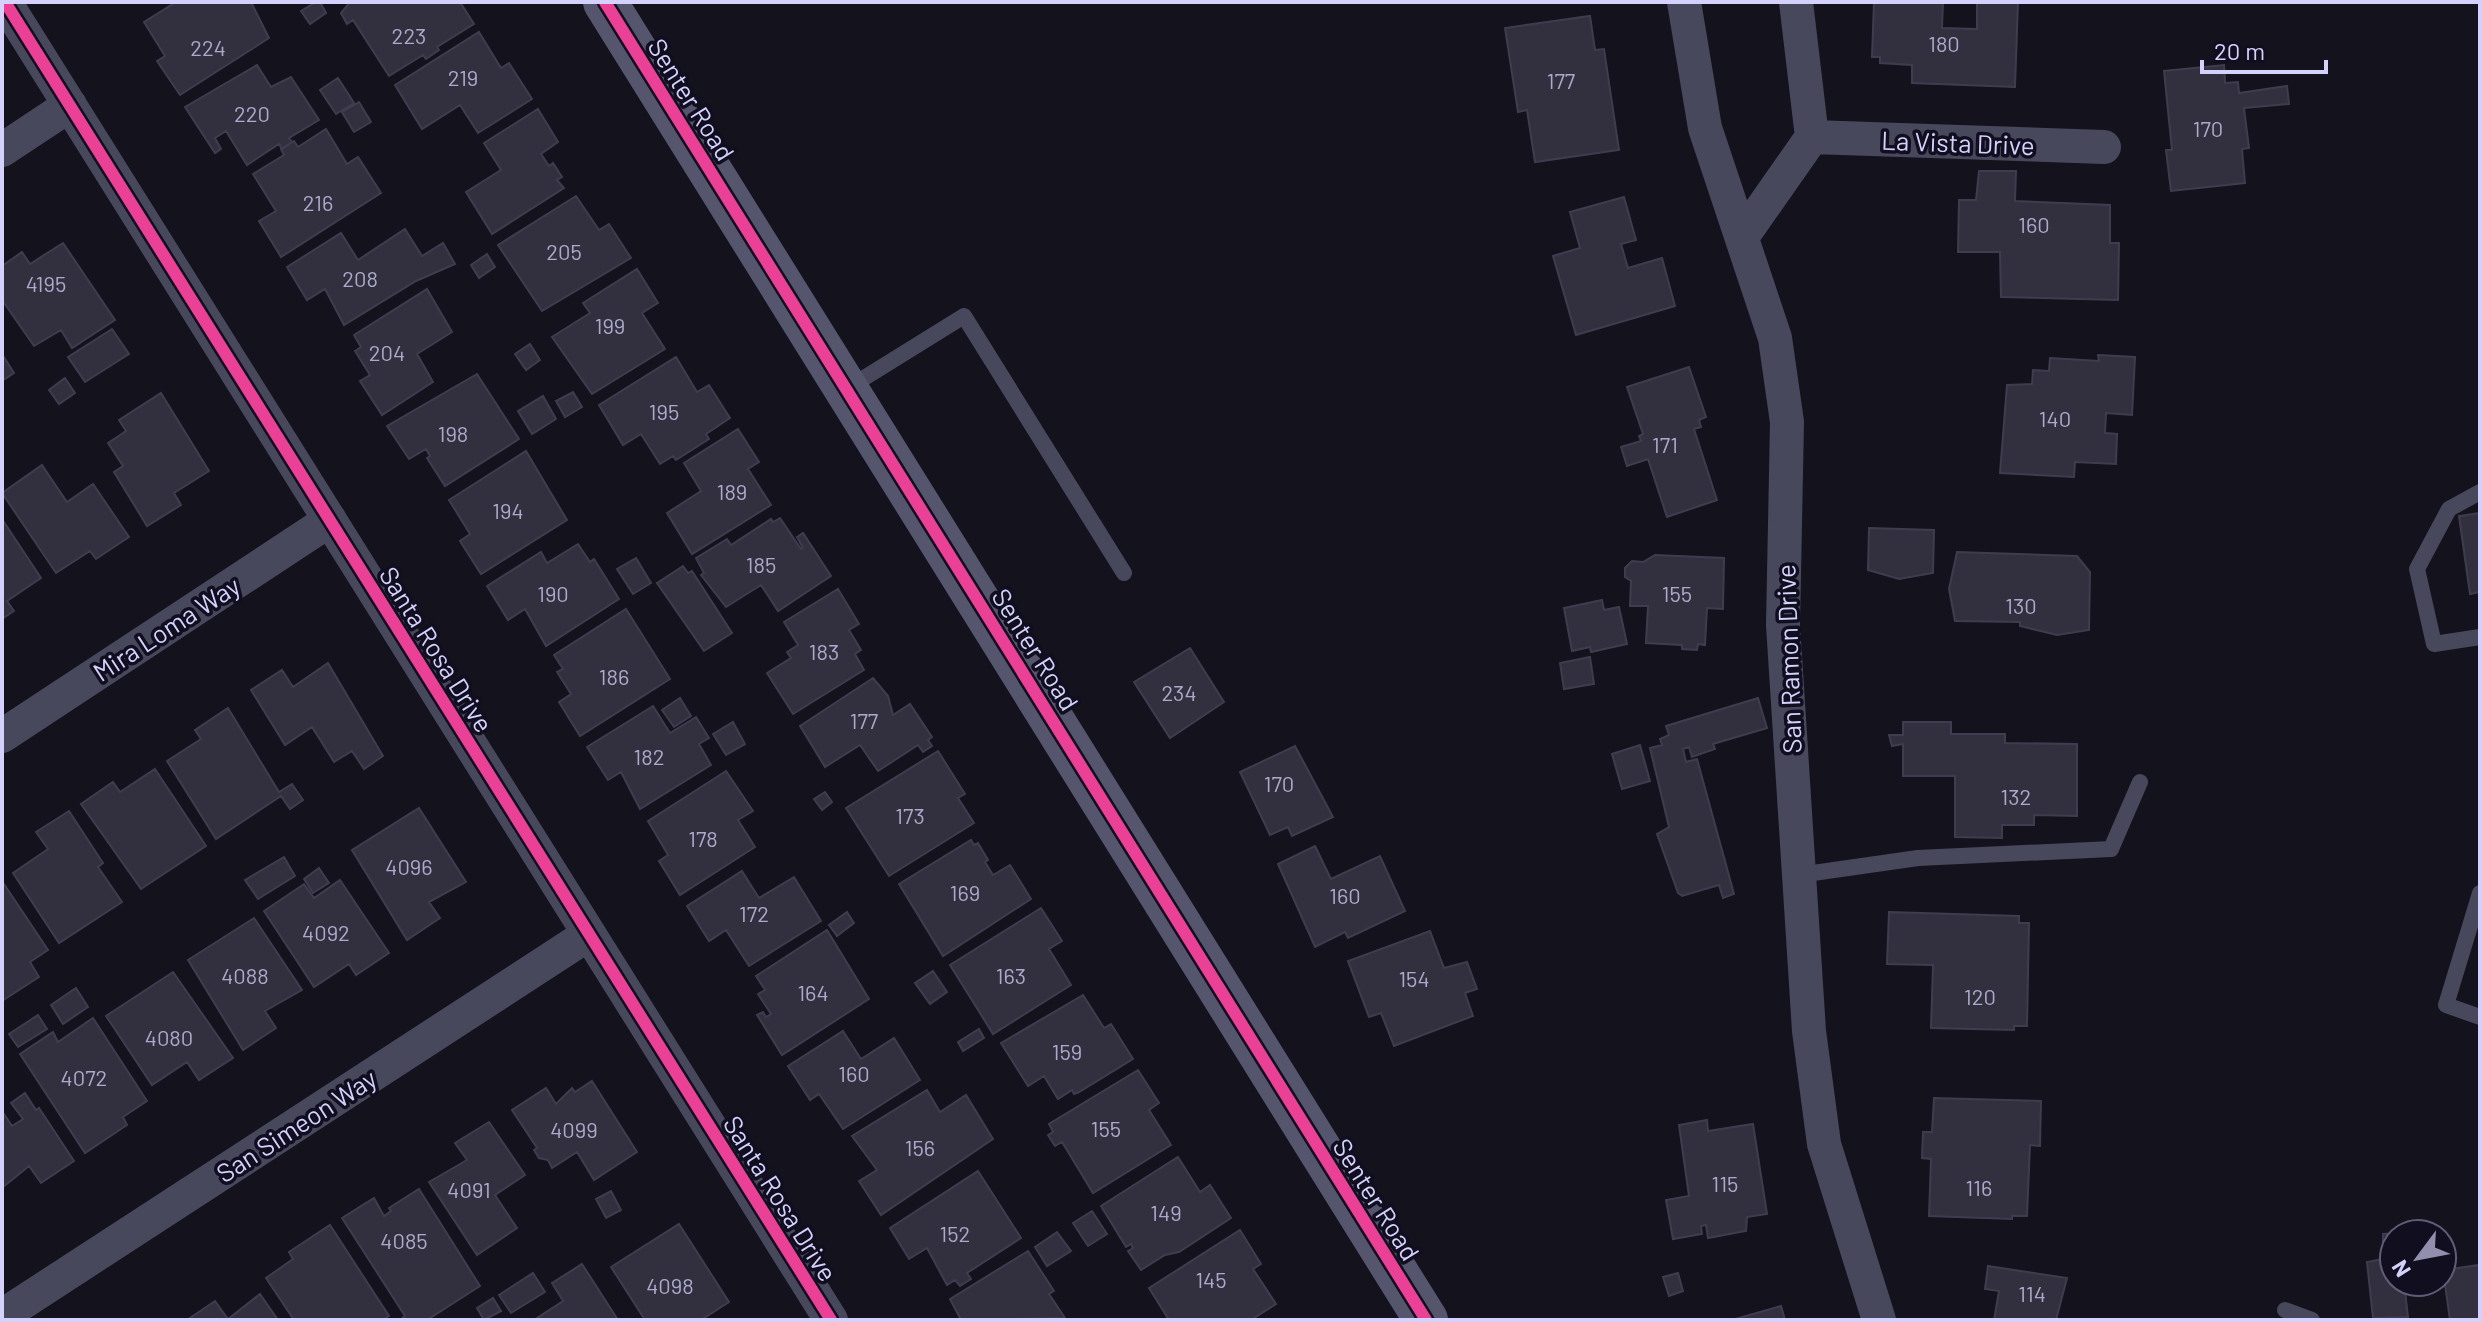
<svg xmlns="http://www.w3.org/2000/svg" width="2482" height="1322" viewBox="0 0 2482 1322" font-family="Barlow,sans-serif">
<style>
.building{fill:#32303e;stroke:#403c4f;stroke-width:2}
.lines{fill:none;stroke-linecap:round;stroke-linejoin:round}
.lane{stroke:#48485d;stroke-width:16}
.street{stroke:#48485d;stroke-width:34}
.secondary{stroke:#55556e;stroke-width:44}
.cycleway-casing{stroke:#110e20;stroke-width:17}
.cycleway{stroke:#ea4096;stroke-width:12}
.labels{text-anchor:middle;dominant-baseline:central;stroke-width:7;stroke-linejoin:round;paint-order:stroke}
.number-label{font-size:22px;fill:#aca9cc}
.street-label{font-size:26px;fill:#d4d1fc;stroke:#110e20}
</style>
<rect width="100%" height="100%" fill="#14121c"/>
<path class="building" d="M176,2H251L269,38L180,95L157,61L165,56L144,22Z
M316,2H320L326,13L310,24L301,11Z
M350,2H460L474,24L437,47L439,50L426,59L423,55L389,76L353,20L347,24L341,13Z
M1874,2H1943L1942,28L1977,29V2H2018L2015,87L1912,83V65L1880,63V57H1872Z
M1590,16L1595,50L1604,49L1619,150L1535,162L1527,110L1518,112L1505,28Z
M479,32L501,68L509,63L532,99L478,133L460,105L422,129L395,85Z
M257,65L271,87L291,77L319,120L289,138L292,142L282,149L279,144L247,165L226,131L215,138L221,149L215,153L185,107Z
M2224,65L2225,83L2238,82L2239,93L2287,86L2289,104L2244,108L2249,148L2242,149L2245,183L2171,191L2166,150H2172L2164,71Z
M338,78L354,103L336,114L320,90Z
M359,102L371,122L354,132L342,112Z
M538,109L558,142L541,154L549,166L553,163L562,177L557,180L564,188L492,234L466,192L501,170L484,143Z
M326,129L347,164L358,157L381,193L281,257L259,221L276,211L253,174L284,155L281,149L294,141L298,147Z
M1979,171H2016L2015,201L2110,205V243H2119L2118,300L2001,297L2000,252H1958L1959,200H1976Z
M576,196L599,230L609,224L631,258L542,311L498,245Z
M1624,197L1636,240L1621,244L1628,268L1662,258L1675,306L1576,335L1553,256L1580,248L1570,212Z
M405,229L422,256L443,243L455,264L416,281L344,325L325,289L307,300L287,267L341,233L358,260Z
M63,243L115,320L72,348L61,330L34,346L2,300V266L22,252L30,264Z
M487,254L495,267L479,278L471,265Z
M637,269L658,303L642,313L665,349L592,394L552,337L590,313L583,303Z
M427,289L452,332L417,354L433,382L382,415L360,381L370,375L355,351L361,347L354,335Z
M112,329L129,354L85,382L68,357Z
M530,344L540,360L526,370L515,354Z
M2,354L14,373L2,381Z
M2098,355L2135,357L2132,415L2106,413L2105,433L2117,434L2116,464L2075,462L2074,477L2000,473L2007,385L2032,384L2033,370L2049,371L2050,358L2099,361Z
M676,357L697,392L709,385L730,418L706,434L709,439L676,460L673,456L660,464L641,434L623,445L599,405Z
M1689,367L1706,417L1699,420L1701,427L1694,429L1717,500L1667,517L1648,459L1627,466L1621,447L1641,441L1639,436L1643,434L1627,387Z
M477,374L519,439L445,486L427,458L430,456L426,449L409,459L387,426Z
M65,378L75,393L59,404L49,390Z
M573,392L582,407L565,417L556,401Z
M161,393L209,471L174,493L181,505L147,526L114,472L123,466L108,443L126,431L119,420Z
M543,396L556,419L532,434L518,411Z
M738,429L759,462L748,469L771,505L692,554L667,513L701,491L684,463Z
M526,451L567,520L481,574L460,541L470,534L449,500Z
M42,465L67,502L93,484L129,537L96,559L90,551L56,573L2,493Z
M2480,513V592L2470,594L2459,516Z
M780,518L801,549L803,548L797,537L803,533L831,576L778,611L761,585L726,607L701,575L704,573L696,558L727,539L731,545L771,519L773,522Z
M2,519L41,578L7,601L14,611L2,619Z
M1869,528L1934,530L1933,573L1899,579L1868,570Z
M578,544L590,562L594,559L619,599L546,646L525,609L508,620L487,586L541,552L547,563Z
M1957,552L2077,556L2090,572L2089,630L2057,635L2020,626V622L1955,621L1949,589Z
M1655,555L1724,558L1723,609L1707,608L1705,645L1698,644L1697,650L1682,649V645L1646,643L1648,606H1630L1631,581L1625,577V568L1632,561L1643,562Z
M636,558L651,583L633,594L617,569Z
M683,566L688,573L692,571L732,633L704,651L657,583Z
M838,589L859,624L849,630L861,650L855,654L864,670L793,714L767,673L791,658L787,652L798,645L784,622Z
M1602,600L1604,610L1619,607L1627,644L1591,652L1590,647L1572,651L1564,608Z
M626,609L670,679L580,736L559,702L571,694L557,672L563,669L554,655Z
M1190,648L1224,702L1170,738L1134,682Z
M1590,657L1594,684L1564,689L1560,663Z
M328,663L383,756L364,769L352,751L334,762L312,727L285,745L251,690L282,670L293,687Z
M873,678L888,696L893,715L910,704L932,737L928,740L932,746L923,752L918,745L878,771L860,745L825,767L800,726Z
M680,698L691,716L674,727L662,710Z
M1758,698L1767,728L1713,744L1715,749L1692,757L1689,747L1683,749L1686,762L1697,759L1734,894L1723,898L1719,885L1682,896L1678,893L1657,834L1669,827L1650,748L1662,745L1660,739L1669,735L1666,726Z
M653,706L670,733L696,717L709,738L699,744L711,765L640,809L621,772L608,780L587,747Z
M228,708L279,792L292,784L303,800L290,809L281,796L216,839L167,761L201,739L195,730Z
M733,722L745,744L726,755L713,734Z
M1903,722H1951V734H2005V743L2077,744V816L2034,815V825H2002V838L1955,837V776H1903V744L1892,746L1889,735H1903Z
M1640,745L1650,781L1622,789L1612,754Z
M1295,746L1333,817L1292,836L1288,827L1270,835L1240,772Z
M938,751L965,794L958,798L974,823L889,876L846,808Z
M155,769L206,846L141,889L81,804L113,782L120,792Z
M726,771L753,811L738,820L755,847L680,895L659,861L668,855L648,821Z
M825,792L832,802L822,810L814,799Z
M419,808L466,882L429,902L440,918L407,940L352,850Z
M69,811L103,863L98,867L122,902L59,943L13,873L48,849L36,832Z
M971,840L974,845L978,843L988,860L985,862L993,875L1010,865L1031,899L943,956L899,884Z
M1315,846L1331,879L1380,856L1405,911L1348,938L1345,932L1315,947L1278,864Z
M284,857L295,876L258,899L245,880Z
M319,868L329,883L313,893L304,879Z
M742,871L759,898L794,877L821,921L749,966L726,930L709,941L687,906Z
M340,880L389,953L356,975L349,964L314,987L264,911L304,884L314,898Z
M2,881L48,950L30,962L39,977L2,1001Z
M1041,908L1062,941L1049,949L1071,985L993,1034L950,965Z
M847,912L854,923L837,936L829,925Z
M1889,912L2019,916V923H2029L2027,1026H2014V1030L1931,1028L1933,965L1887,964Z
M254,918L302,990L265,1011L276,1028L243,1050L188,960Z
M827,930L869,999L782,1055L757,1015L763,1012L766,1017L771,1014L758,994L765,990L756,976Z
M1430,931L1444,968L1467,962L1477,989L1465,993L1473,1016L1394,1046L1381,1013L1369,1017L1348,961Z
M933,971L947,992L930,1004L915,983Z
M173,972L233,1058L199,1080L187,1062L152,1085L106,1016Z
M76,988L88,1007L63,1024L51,1005Z
M1083,995L1104,1028L1111,1024L1133,1059L1079,1092L1074,1094L1072,1090L1058,1099L1044,1076L1028,1086L1001,1043Z
M38,1015L47,1029L18,1047L9,1034Z
M93,1018L147,1101L123,1117L127,1125L85,1153L20,1054L53,1032L58,1042Z
M979,1029L984,1038L963,1051L958,1042Z
M843,1031L861,1059L894,1038L920,1080L843,1129L819,1094L810,1100L788,1066Z
M1138,1070L1159,1103L1149,1110L1171,1145L1093,1193L1062,1142L1055,1146L1048,1135L1053,1132L1049,1124Z
M592,1081L637,1152L594,1180L577,1152L552,1168L548,1160L539,1158L534,1150L537,1148L512,1110L546,1088L556,1104L572,1088L575,1092Z
M927,1090L940,1112L966,1095L993,1139L881,1215L859,1181L877,1170L852,1136Z
M25,1093L36,1110L39,1108L74,1161L41,1183L29,1166L2,1188V1111L12,1126L23,1119L11,1103Z
M1934,1098L2041,1101L2040,1146L2030,1145L2027,1216H2012V1219L1929,1216L1931,1159L1922,1158L1923,1132H1932Z
M1707,1120L1708,1131L1753,1124L1767,1214L1747,1217L1746,1231L1708,1238L1706,1225L1701,1226L1702,1234L1673,1239L1666,1200L1689,1196L1679,1125Z
M489,1122L525,1175L495,1195L517,1228L477,1255L429,1182L467,1160L455,1143Z
M1178,1157L1200,1192L1210,1185L1231,1218L1179,1252L1165,1255L1141,1270L1128,1251L1133,1248L1131,1244L1126,1247L1101,1206Z
M978,1171L1021,1238L967,1273L971,1279L960,1286L955,1280L947,1285L927,1248L909,1259L890,1228Z
M419,1189L480,1286L427,1320H400L405,1316L342,1218L374,1198L384,1216L391,1211L389,1208Z
M611,1191L621,1210L606,1218L596,1199Z
M1092,1211L1107,1234L1088,1246L1073,1223Z
M679,1224L729,1302L701,1320H645L611,1267Z
M330,1225L389,1316L382,1320H294L266,1278L293,1259L289,1252Z
M1240,1230L1261,1264L1253,1269L1276,1304L1251,1320H1169L1149,1288Z
M1057,1232L1071,1251L1047,1266L1035,1247Z
M2402,1233L2394,1234V1249H2383V1234Z
M1028,1251L1054,1291L1049,1294L1065,1318L961,1320L950,1299Z
M2394,1257V1282H2404L2408,1317L2373,1318L2367,1262Z
M582,1264L618,1320H534L563,1301L552,1283Z
M2479,1265L2480,1320H2450L2443,1270Z
M1988,1266L2067,1278L2056,1320H1994L1999,1291L1985,1289Z
M533,1273L545,1292L511,1313L499,1295Z
M1678,1273L1683,1291L1669,1296L1663,1277Z
M260,1294L278,1320H187L215,1301L228,1319Z
M493,1298L501,1311L484,1320L477,1308Z
M1781,1306L1785,1320H1732Z"/>
<g class="lines">
<path class="lane" d="M848,388L964,316L1124,573
M2480,492L2449,509L2417,569L2434,644L2480,637
M1799,875L1918,858L2111,849L2140,782
M2480,893L2446,1005L2480,1017
M2285,1310L2312,1320"/>
<path class="street" d="M5,2L831,1320
M1684,2L1705,128L1775,338L1787,422L1783,625L1809,1031L1824,1144L1879,1320
M1796,2L1812,137
M2,150L70,105
M1742,237L1812,137L2104,147
M2,736L330,520
M2,1316L589,934"/>
<path class="secondary" d="M605,2L1426,1320"/>
<defs>
<path id="cycleway" d="M5,2L831,1320
M605,2L1426,1320"/>
</defs>
<use href="#cycleway" class="cycleway-casing"/>
<use href="#cycleway" class="cycleway"/>
</g>
<g class="labels">
<g class="number-label">
<text x="409" y="35">223</text>
<text x="1944" y="43">180</text>
<text x="208" y="47">224</text>
<text x="463" y="77">219</text>
<text x="1561" y="80">177</text>
<text x="252" y="113">220</text>
<text x="2208" y="128">170</text>
<text x="318" y="202">216</text>
<text x="2034" y="224">160</text>
<text x="564" y="251">205</text>
<text x="360" y="278">208</text>
<text x="46" y="283">4195</text>
<text x="610" y="325">199</text>
<text x="387" y="352">204</text>
<text x="664" y="411">195</text>
<text x="2055" y="418">140</text>
<text x="453" y="433">198</text>
<text x="1665" y="444">171</text>
<text x="732" y="491">189</text>
<text x="508" y="510">194</text>
<text x="761" y="564">185</text>
<text x="553" y="593">190</text>
<text x="1677" y="593">155</text>
<text x="2021" y="605">130</text>
<text x="824" y="651">183</text>
<text x="614" y="676">186</text>
<text x="1179" y="692">234</text>
<text x="864" y="720">177</text>
<text x="649" y="756">182</text>
<text x="1279" y="783">170</text>
<text x="2016" y="796">132</text>
<text x="910" y="815">173</text>
<text x="703" y="838">178</text>
<text x="409" y="866">4096</text>
<text x="965" y="892">169</text>
<text x="1345" y="895">160</text>
<text x="754" y="913">172</text>
<text x="326" y="932">4092</text>
<text x="245" y="975">4088</text>
<text x="1011" y="975">163</text>
<text x="1414" y="978">154</text>
<text x="813" y="992">164</text>
<text x="1980" y="996">120</text>
<text x="169" y="1037">4080</text>
<text x="1067" y="1051">159</text>
<text x="854" y="1073">160</text>
<text x="84" y="1077">4072</text>
<text x="1106" y="1128">155</text>
<text x="574" y="1129">4099</text>
<text x="920" y="1147">156</text>
<text x="1725" y="1183">115</text>
<text x="1979" y="1187">116</text>
<text x="469" y="1189">4091</text>
<text x="1166" y="1212">149</text>
<text x="955" y="1233">152</text>
<text x="404" y="1240">4085</text>
<text x="1211" y="1279">145</text>
<text x="670" y="1285">4098</text>
<text x="2032" y="1293">114</text>
</g>
<g class="street-label">
<text transform="translate(692 99) rotate(58)">Senter Road</text>
<text transform="translate(1958 142) rotate(2)">La Vista Drive</text>
<text transform="translate(166 628) rotate(-33)">Mira Loma Way</text>
<text transform="translate(437 649) rotate(58)">Santa Rosa Drive</text>
<text transform="translate(1036 649) rotate(58)">Senter Road</text>
<text transform="translate(1788 659) rotate(-92)">San Ramon Drive</text>
<text transform="translate(296 1125) rotate(-33)">San Simeon Way</text>
<text transform="translate(781 1198) rotate(58)">Santa Rosa Drive</text>
<text transform="translate(1377 1199) rotate(58)">Senter Road</text>
</g>
</g>
<rect width="2482" height="1322" fill="none" stroke="#d4d1fc" stroke-width="8"/>
<g transform="translate(2418 1258) rotate(238)"><circle r="38" fill="#110e20" stroke="#5f5c78" stroke-width="2"/>
<path d="M0-6L14 30L0 20L-14 30Z" fill="#918eae"/>
<text y="-12" font-size="22" font-weight="bold" text-anchor="middle" fill="#d4d1fc">N</text>
</g>
<path d="M2202 60v12h124v-12" fill="none" stroke="#d4d1fc" stroke-width="4"/>
<text x="2214" y="60" font-size="24" fill="#d4d1fc" stroke="#110e20" stroke-width="6" paint-order="stroke">20 m</text>
</svg>
